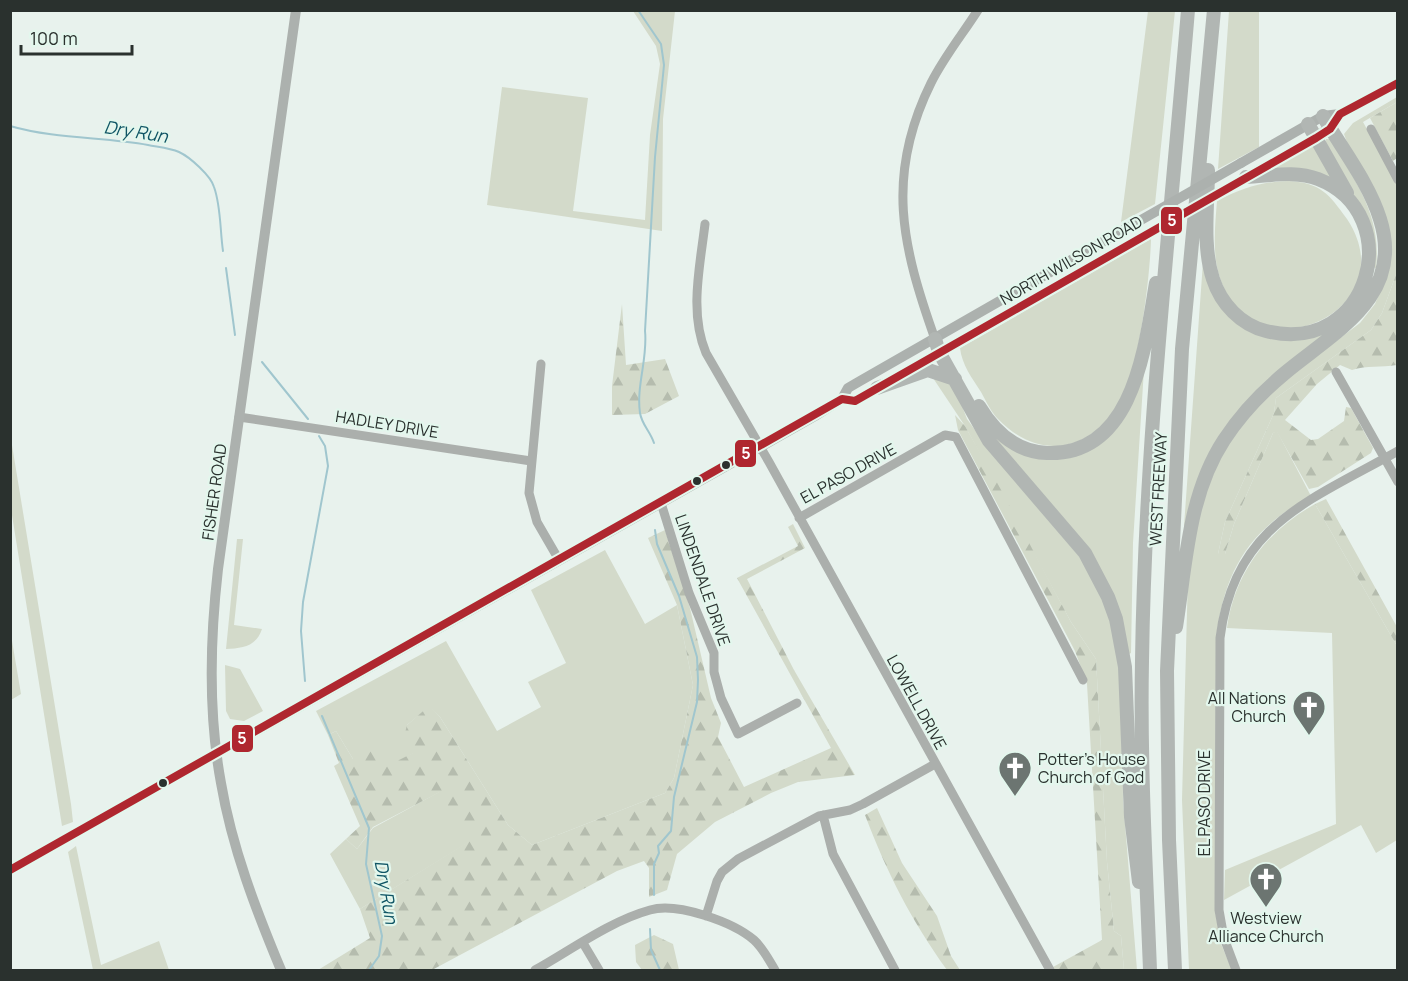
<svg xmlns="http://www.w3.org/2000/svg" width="1408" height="981" viewBox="0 0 1408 981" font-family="Manrope,sans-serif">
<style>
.grass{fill:#d3daca}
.forest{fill:url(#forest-firs)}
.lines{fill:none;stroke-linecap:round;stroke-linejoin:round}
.stream{stroke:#a0c6ce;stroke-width:2}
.minor{stroke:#abafac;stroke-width:9}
.major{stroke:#acb1ae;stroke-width:10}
.highway{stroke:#b1b6b3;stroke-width:14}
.major-bridge{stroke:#acb1ae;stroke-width:10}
.bus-1-casing{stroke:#e3f7ed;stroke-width:12}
.bus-1{stroke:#af272f;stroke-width:8}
.bus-dot{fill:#2a312e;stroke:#e3f7ed;stroke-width:2}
.labels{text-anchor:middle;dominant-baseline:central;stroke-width:4.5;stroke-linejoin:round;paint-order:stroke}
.street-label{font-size:16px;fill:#2a312e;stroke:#e3f7ed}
.poi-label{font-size:16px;fill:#2a312e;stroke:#e3f7ed;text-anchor:end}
.water-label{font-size:18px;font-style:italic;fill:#105565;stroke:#e3f7ed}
.line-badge{stroke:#e3f7ed;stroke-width:2}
.badge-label{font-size:16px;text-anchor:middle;font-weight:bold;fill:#fff}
</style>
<defs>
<pattern id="forest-firs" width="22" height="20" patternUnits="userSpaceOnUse" patternTransform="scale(1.5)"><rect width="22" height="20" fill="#d3daca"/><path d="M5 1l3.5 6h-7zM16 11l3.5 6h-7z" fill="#b5bcae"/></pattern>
</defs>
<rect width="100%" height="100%" fill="#e8f2ed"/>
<path class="grass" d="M633,11H675L663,119L662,231L487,205L502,87L588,98L573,211L645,220L650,135L660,64L656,46Z
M1148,11H1175L1155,204L1121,222Z
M1229,11H1259V147L1218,169Z
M1397,97V102L1363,122L1397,184V272L1382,313L1371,330L1276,398L1274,413L1225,522L1218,554H1225L1234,524L1273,433L1277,431L1311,496C1249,530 1225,569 1216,638L1215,911L1221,944L1232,970H1189L1182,800L1188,574L1203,499L1218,462L1234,434L1250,413L1286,379L1360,323L1375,304L1384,282L1389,259L1344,134L1353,123Z
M1326,139H1331C1356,183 1382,216 1376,268L1373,267L1361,208L1325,145Z
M1313,145L1340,187L1272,169Z
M1289,181C1321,183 1329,194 1347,219C1408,311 1254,380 1220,278C1212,255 1215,226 1217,201C1242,188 1261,182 1289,181Z
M1151,239C1150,278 1138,383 1115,412C1081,454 1036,458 998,419C991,412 986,401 981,392C972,378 962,365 960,348Z
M1203,262L1252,332L1284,340L1328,331L1248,401L1186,526H1184Z
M1144,369L1133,543L1131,653L1129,654L1085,545L992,436L995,435C1013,442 1032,452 1051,458C1060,460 1070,456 1078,454C1119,440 1131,406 1144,369Z
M931,375L945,380L955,388L967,419L988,448L1084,562L1098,586L1116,638L1122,694L1123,800L1137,970H1124L1121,936L1114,931L1107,862L1096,659L1071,622L965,426Z
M10,433L71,804L73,822L62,826L11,509Z
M1315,504L1397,646V840L1376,853L1361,825L1224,900L1225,870L1336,824L1332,633L1227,628C1235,572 1267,531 1315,504Z
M237,539H243L234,625L262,629C256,647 242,648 226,649Z
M605,550L645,624L677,605L693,685L674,778L665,793L532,845L508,825L440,717L429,707L407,725L414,753L385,768L353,759L336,731L328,735L316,711L446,641L497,731L541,707L528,682L566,663L531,590Z
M10,629L21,694L11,700H10Z
M225,665L240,669L263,711L244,721L230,719L226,711Z
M441,791L469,842L360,909L330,854L346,839L357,849L373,828Z
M76,846L101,965L159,941L169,970H93L68,852Z"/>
<path class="forest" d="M1397,102V158L1393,161L1370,118Z
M1397,272V365C1381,368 1367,365 1352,370L1340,365L1317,384L1285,420L1311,440L1318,439L1344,421L1346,407L1351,408L1373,448L1371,453L1318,487L1309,489L1277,432L1273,433L1234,524L1225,554L1220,559L1218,554L1225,522L1274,413L1276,398L1371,330L1382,313Z
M622,304L626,365L665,359L679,396L645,414L612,415V386Z
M955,415L965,426L1000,488L1071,622L1096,659L1107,862L1114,931L1121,936L1124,970H1055L1053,967L1102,940L1087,684L1075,651L958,430Z
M1326,499L1397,627V646L1315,504Z
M793,524L805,548L747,579L794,670L855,775L798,782L771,793L715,822L677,854L667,890L649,897V868L644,861L617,871L432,970H318L370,938L360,909L468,842L440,792L373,827L357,849L346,839L360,826L334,766L339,763L328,735L336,731L353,759L374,748L385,767L413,753L403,741L407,725L429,706L440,717L508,825L532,845L665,793L674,778L693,685L677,605L648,538L665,530L690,608L711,698L721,723L718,737L744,787L831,748L737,578L798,546L788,527Z
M877,808L902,863L937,916L951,956L960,970H947C911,920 887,873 865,815Z
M654,935L673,944L679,970H642L636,962L635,945Z"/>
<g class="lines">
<path class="stream" d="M638,10L661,44L664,65L655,157L645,331C648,358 636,386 640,413C642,425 650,431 654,443
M10,126C55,139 103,137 148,145C158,147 170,148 179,152C190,157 211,176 214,187C221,206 220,231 223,251
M226,268L235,335
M262,362L308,419
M305,681L301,631L303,602L328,466L325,446L319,436
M322,716L369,828L366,864L382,936L379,956L369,970
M654,895V864L659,853L658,846L671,831L674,797L697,702L698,680L697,657L679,596L657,544L655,530
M650,929L651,950L660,970"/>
<path class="minor" d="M1371,129L1398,180
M705,224C700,266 689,313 706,353L769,462L1050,970
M935,339C902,246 885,176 931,83C944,57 962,35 978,10
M541,364L529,493L537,522L559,560
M1336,372L1398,482
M239,417L531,461
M661,503L689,593L714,653V672L721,698L738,734L797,703
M799,518L945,435L956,437L1083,680
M823,815L833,854L895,970
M706,916L717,881L722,872L738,859L819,816L850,810L863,804L935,764
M583,943L599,970
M535,970C571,950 610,921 650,910C677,902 733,922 754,940C763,948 769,960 775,970
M1236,970L1224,938L1219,910L1220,638C1234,525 1309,501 1398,451"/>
<path class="major" d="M1241,163L1323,116L1340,114L1398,83
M1250,175L1316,138L1333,124
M896,377L1133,242
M842,399L855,401L882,385
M10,870L815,416L842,399L848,388L860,381L1134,224
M281,970C256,910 232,848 221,783C208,713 210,639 218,569L296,10"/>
<path class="highway" d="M1308,124L1347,193
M1208,170C1208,205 1202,246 1213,279C1221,304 1241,325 1266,331C1371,357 1408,214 1318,179C1295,170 1270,176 1246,177
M935,339L939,352L989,441L1085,553L1108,597L1116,619L1125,667L1131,817L1139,882
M877,388L928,370L955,379
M979,406C994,431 1015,452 1047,453C1134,456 1145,347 1156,283
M1176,627C1186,564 1188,495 1224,440C1241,414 1262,392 1285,373C1334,332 1405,297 1380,219C1369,183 1342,149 1323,116
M1150,970C1146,867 1140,764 1142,661C1145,444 1170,227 1188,10
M1175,970L1169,840L1167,671L1182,349L1214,10"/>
<path class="major-bridge" d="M1134,224L1241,163
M1133,242L1240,181"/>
<defs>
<path id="bus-1" d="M10,870L842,399L855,401L1316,138L1330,129L1340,114L1398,83"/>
</defs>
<use href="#bus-1" class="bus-1-casing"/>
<use href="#bus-1" class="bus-1"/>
</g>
<defs>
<symbol id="church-pin" viewBox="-11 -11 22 30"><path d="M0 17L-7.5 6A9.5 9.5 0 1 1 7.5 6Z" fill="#6c7571" stroke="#e3f7ed"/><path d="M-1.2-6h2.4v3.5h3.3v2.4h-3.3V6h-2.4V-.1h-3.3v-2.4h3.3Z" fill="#fff"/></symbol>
</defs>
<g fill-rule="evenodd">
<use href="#church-pin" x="1290" y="688" width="38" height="52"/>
<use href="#church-pin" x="996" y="749" width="38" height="52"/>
<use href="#church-pin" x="1247" y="860" width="38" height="52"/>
</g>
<g class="bus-dot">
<circle cx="726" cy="465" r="5"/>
<circle cx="697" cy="481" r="5"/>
<circle cx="163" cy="783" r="5"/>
</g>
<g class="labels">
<g class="street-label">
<text transform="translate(1071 260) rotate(-30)">NORTH WILSON ROAD</text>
<text transform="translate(387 424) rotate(9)">HADLEY DRIVE</text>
<text transform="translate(848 473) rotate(-29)">EL PASO DRIVE</text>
<text transform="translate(1158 489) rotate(-87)">WEST FREEWAY</text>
<text transform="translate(214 492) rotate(-82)">FISHER ROAD</text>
<text transform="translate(703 580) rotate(71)">LINDENDALE DRIVE</text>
<text transform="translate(917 702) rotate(61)">LOWELL DRIVE</text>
<text transform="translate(1204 803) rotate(-90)">EL PASO DRIVE</text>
</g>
<g class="poi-label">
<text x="1286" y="698">All Nations<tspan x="1286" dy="18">Church</tspan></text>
<text x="1038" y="759" text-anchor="start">Potter's House<tspan x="1038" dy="18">Church of God</tspan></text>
<text x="1266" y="918" text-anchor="middle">Westview<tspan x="1266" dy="18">Alliance Church</tspan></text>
</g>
<g class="water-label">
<text transform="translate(136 131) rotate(9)">Dry Run</text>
<text transform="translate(387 892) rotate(80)">Dry Run</text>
</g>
</g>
<g class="line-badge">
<rect x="1160" y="206" width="23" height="29" rx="6" fill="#af272f"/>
<rect x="734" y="439" width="23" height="29" rx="6" fill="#af272f"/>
<rect x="231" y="724" width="23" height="29" rx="6" fill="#af272f"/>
</g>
<g class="badge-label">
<text x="1172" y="226">5</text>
<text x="746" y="459">5</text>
<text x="242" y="744">5</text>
</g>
<rect width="1408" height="981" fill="none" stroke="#2a312e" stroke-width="24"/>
<path d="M21 45v9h111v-9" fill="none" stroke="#2a312e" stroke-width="3"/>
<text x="30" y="45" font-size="18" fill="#2a312e" stroke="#e3f7ed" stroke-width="4.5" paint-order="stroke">100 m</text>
</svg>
